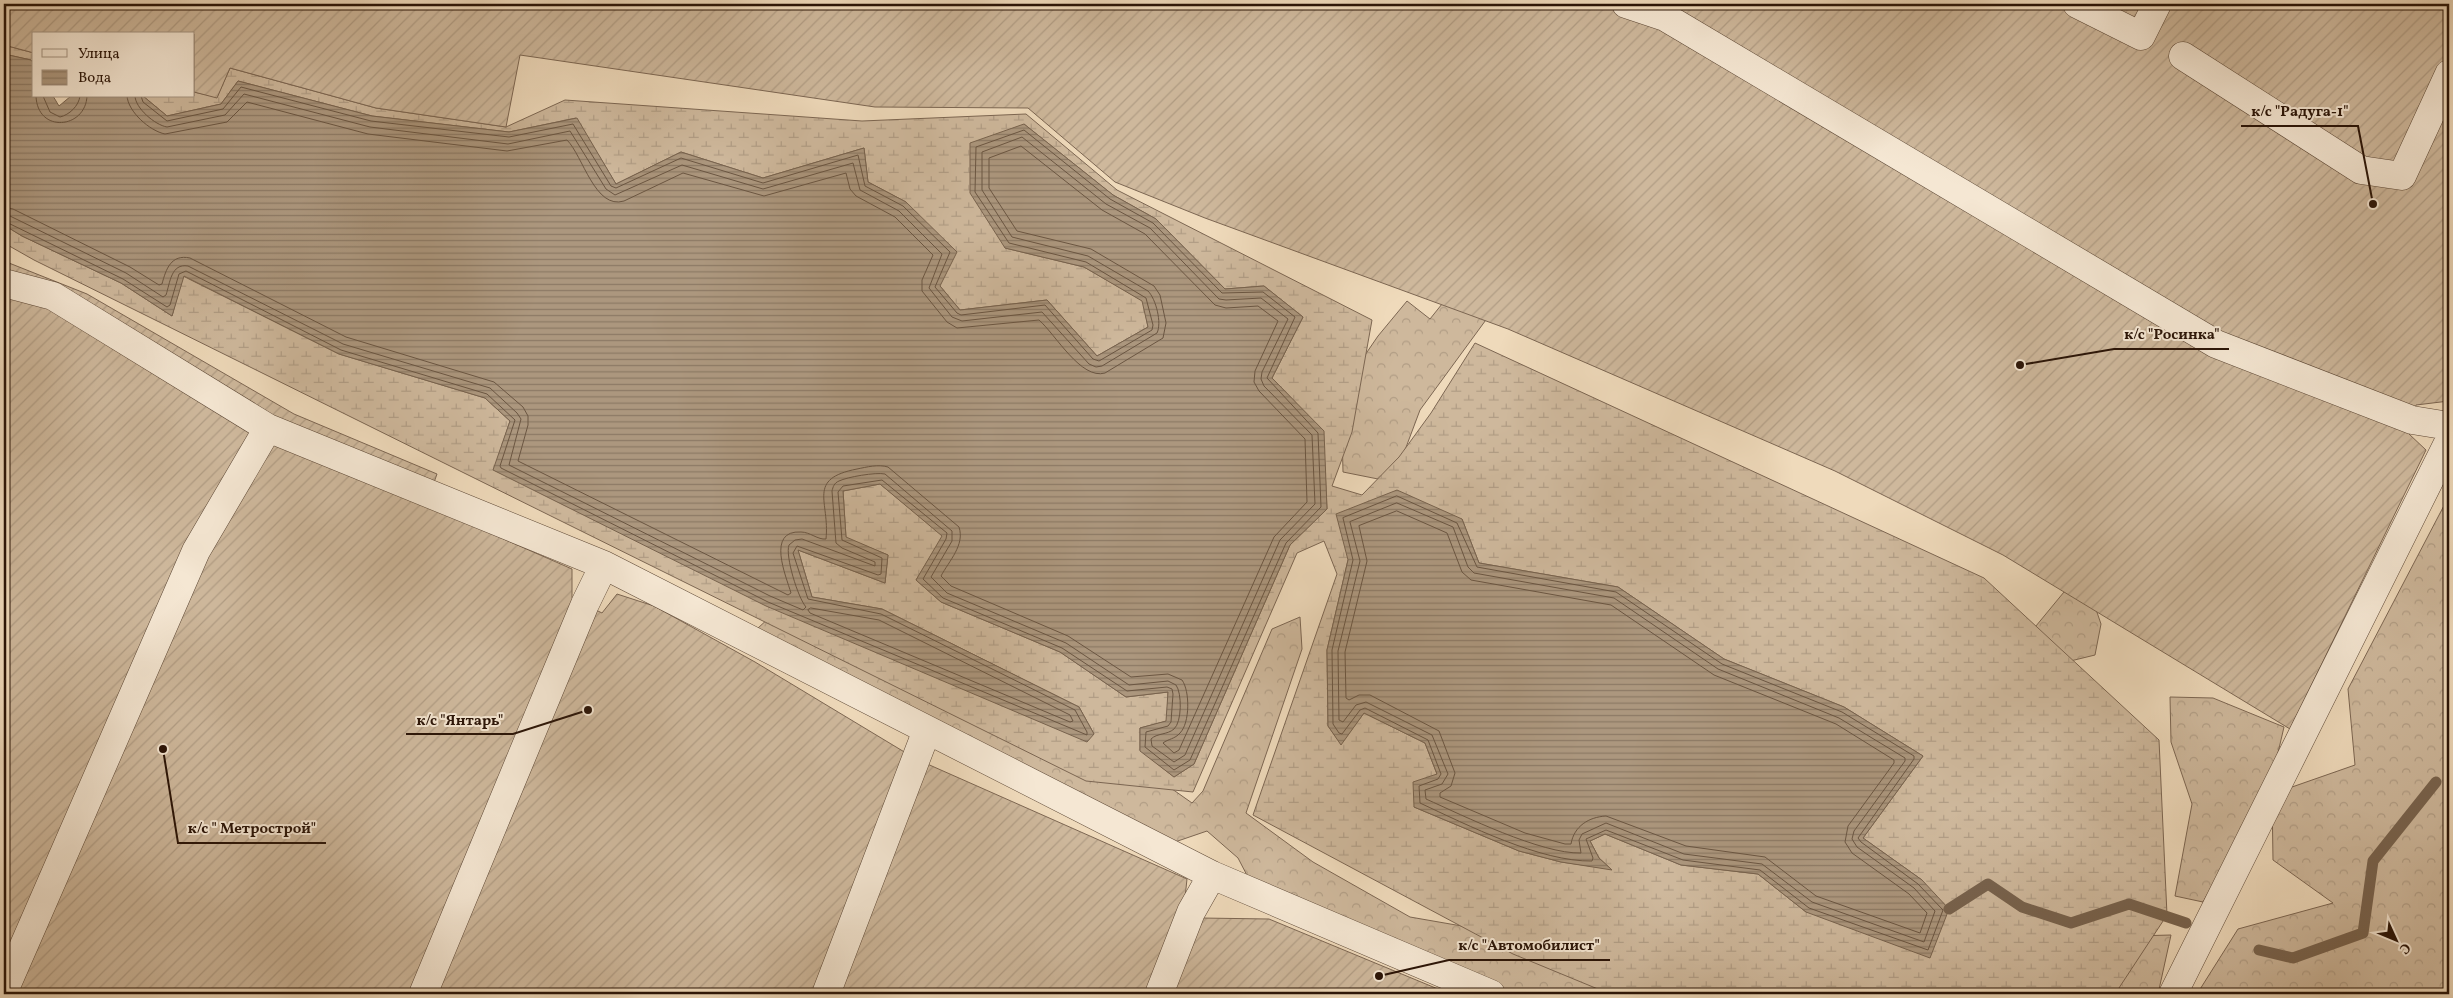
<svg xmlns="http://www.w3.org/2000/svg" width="2453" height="998" viewBox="0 0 2453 998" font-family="Vollkorn,serif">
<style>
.forest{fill:url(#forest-crowns);stroke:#7c6652}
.wetland{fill:url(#wetland-marsh);stroke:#7c6652;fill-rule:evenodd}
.garden{fill:url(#garden-furrows);stroke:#7c6652}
.water{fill:url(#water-rules);stroke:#78634e}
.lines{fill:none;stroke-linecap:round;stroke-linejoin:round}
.shore{stroke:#6b5642;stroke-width:1}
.stream{stroke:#78634e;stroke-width:11}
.minor-casing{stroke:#5b4634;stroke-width:29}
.minor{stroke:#f5e7d3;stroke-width:28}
.leader{fill:none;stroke:#2a1407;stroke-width:2}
.callout-dot{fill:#2a1407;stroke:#f5e7d3;stroke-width:2}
.callout-label{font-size:15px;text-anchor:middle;font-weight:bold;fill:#2a1407;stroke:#f5e7d3;stroke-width:4;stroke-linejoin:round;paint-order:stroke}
</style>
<defs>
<pattern id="forest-crowns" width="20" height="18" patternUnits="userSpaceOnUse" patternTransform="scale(1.25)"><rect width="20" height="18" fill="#ceb89c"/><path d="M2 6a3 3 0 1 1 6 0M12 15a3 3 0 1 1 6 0" fill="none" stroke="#b19d85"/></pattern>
<pattern id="wetland-marsh" width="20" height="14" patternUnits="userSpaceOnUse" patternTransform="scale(1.25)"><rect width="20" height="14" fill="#ceb89c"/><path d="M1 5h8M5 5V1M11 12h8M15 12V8" fill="none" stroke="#b19d85"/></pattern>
<pattern id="garden-furrows" width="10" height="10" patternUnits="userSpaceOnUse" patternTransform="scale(1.25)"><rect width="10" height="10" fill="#ceb89c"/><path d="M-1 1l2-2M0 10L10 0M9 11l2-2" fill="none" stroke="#b19d85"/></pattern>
<pattern id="water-rules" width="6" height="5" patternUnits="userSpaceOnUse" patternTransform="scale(1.25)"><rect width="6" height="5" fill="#ac977e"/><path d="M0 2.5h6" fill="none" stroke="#8c7a65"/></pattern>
</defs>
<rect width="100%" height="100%" fill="#efdabb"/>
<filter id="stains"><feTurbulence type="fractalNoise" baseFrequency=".004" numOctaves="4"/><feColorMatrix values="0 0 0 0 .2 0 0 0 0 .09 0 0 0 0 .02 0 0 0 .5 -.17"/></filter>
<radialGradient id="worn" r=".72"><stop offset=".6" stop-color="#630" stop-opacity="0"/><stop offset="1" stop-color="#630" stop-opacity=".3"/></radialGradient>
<path class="forest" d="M1458,284L1510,287L1420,410L1393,482L1343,472L1341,390L1378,336L1407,301L1430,319Z
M2449,496V994H2197L2238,929L2333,903L2273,860L2272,794L2355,765L2348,689Z
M2064,592H2090L2101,624L2095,655L2054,665L2031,632Z
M771,616L1131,760L1192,803L1203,791L1272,629L1300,617L1302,649L1246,813L1313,862L1410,917L1525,937L1679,994H1513L1251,883L1238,858L1207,831L1169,844L757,629Z
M2170,697L2213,698L2284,727L2270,787L2203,902L2175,896L2192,804L2171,742Z
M2171,935L2158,994H2084L2133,936Z"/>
<path class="wetland" d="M4,45L34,53V64L31,60L4,54Z
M230,68L376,108L506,127L565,100L862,121L1026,114L1117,190L1372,320L1352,432L1332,486L1362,495L1399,457L1431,413L1475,343L1984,578L2159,740L2167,915L2115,994H1610L1513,954L1253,815L1337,574L1324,541L1297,553L1193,792L1086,781L34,260L4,243V225L22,236L121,283L172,316L183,276L339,354L485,398L510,421L494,470L1094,734L1079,707L882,609L812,597L798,550L885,583L888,555L846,538L843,491L880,484L943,536L916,580L941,602L1060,652L1126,697L1168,692L1167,721L1140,728V750L1174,777L1194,764L1290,545L1327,509L1323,431L1272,378L1303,317L1264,286L1225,289L1156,219L1113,195L1024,124L1005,248L1084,267L1143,301L1148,327L1097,356L1047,300L960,310L940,286L906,202L868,182L864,148L763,178L681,152L616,184L576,118L509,132L372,116L238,81L221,104L167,116L143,96H194V92L217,97ZM1462,519L1479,563L1618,587L1724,659L1844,707L1923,756L1863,838L1922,880L1806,912L1758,874L1681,865L1605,834L1590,841L1599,858L1611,869L1561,862L1519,851L1414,807L1437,774L1425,743L1364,713L1341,744L1328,726L1327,650L1348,560Z"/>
<path class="garden" d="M4,4H2449V401L2416,405L2409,434L2426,450L2290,729L2003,555L1835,471L1508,329L1205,218L1115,182L1028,108L875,107L520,55L506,127L376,108L230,68L217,98L194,92V34H34V53L4,45Z
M4,261L87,294L294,414L437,474L426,505L572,569V598L602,613L617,594L654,606L755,662L916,759L1187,879L1184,907L1201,918L1269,919L1450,994H4Z"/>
<path class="water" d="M4,54L31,60L34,64V96H53L59,106L71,96H143L167,116L221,104L238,81L372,116L509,132L577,118L616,184L681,152L763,178L864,148L868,182L906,202L957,252L940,286L960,310L1047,300L1097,356L1148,327L1142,301L1084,267L1005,248L970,193V143L1024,124L1113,195L1156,219L1225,289L1264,286L1303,317L1272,378L1324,431L1327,509L1290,545L1194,764L1174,777L1140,751V728L1166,721L1168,692L1126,697L1060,652L941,602L916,580L942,536L880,484L843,491L846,537L888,555L885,583L798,550L812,597L882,609L1079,707L1094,734L1087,742L766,606L493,470L510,421L485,398L339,354L184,276L172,316L121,283L22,236L4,225V133L6,132L4,129Z
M1397,490L1462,519L1479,563L1618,587L1724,659L1844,707L1923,756L1863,838L1922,880L1949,909L1930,958L1806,912L1758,874L1681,865L1605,834L1590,841L1599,858L1612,870L1561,862L1519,851L1414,807L1413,782L1437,774L1425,743L1364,713L1341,745L1328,726L1327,650L1348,560L1336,514Z"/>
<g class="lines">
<path class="shore" d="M36,96C37,134 86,129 87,96
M43,96L50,112L60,117C69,115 79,106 80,96
M4,207L13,209L130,267L159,285L162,284C166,269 171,254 190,258L346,337L494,382L523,407L528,416V425L518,461L788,595L791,593C786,576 766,530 801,532C810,532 818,540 826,539C830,501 806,479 857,469C867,467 878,464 888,467L959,527C965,545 949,561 941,576L951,586L1068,636L1131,677L1168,674L1182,680C1190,691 1190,723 1180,733C1175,739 1168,739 1163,743L1174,753L1179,750L1274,537L1307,502L1305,439L1259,391L1254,382L1255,371L1278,321L1258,306L1226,308L1215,305L1145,234L1102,210L1021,146L989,158V188L1017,231L1091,249L1154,286L1160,295L1166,323L1163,338L1105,373C1081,380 1056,335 1039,320L957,328L947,322L922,291V280L933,255L895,217L856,196L850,189L846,173L764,196L683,173L624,201C595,210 583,156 567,140L507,151L368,134L247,102L227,122L165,134C150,131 128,112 127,96
M4,215L10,216L126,273L163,297L166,295C170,283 171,263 188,266L343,344L490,388L517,413L521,419L509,465L770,596L803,610L806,607C798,598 785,556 789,545L795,540L802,539L875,566V562L842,548L836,543L832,491C833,487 834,483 839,481C847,477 876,472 885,474L952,531V541L931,577L947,593L1066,643L1129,685L1168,681L1176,685C1182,693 1182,722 1174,729C1167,735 1157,733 1151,739L1152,746L1174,762L1185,755L1280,540L1315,504L1312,435L1264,386L1261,379L1262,372L1288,319L1261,298L1226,300L1219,299L1150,228L1106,204L1022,137L982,152V190L1012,237L1088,256L1148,291C1156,299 1162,323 1157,333L1102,366L1096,367L1089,364L1042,312L962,321L952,317L929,288L942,254L899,211L860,190L853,163L763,189L682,165L615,195L606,189L570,131L508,144L370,127L244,94L225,115L167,127C155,125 135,108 135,96
M4,221L123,279L167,307L170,305L179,274L186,271L341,350L487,394L515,420L500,466L501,468L768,602L1087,735V732L1075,710L881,614L808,599L793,553L797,546L878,575L881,574L882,558L842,540L838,492L843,486L882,480L947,533L946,539L923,579L943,598L1062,648L1127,691L1167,687L1172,689L1173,694L1171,722L1168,726L1146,732L1145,747L1174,770L1190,760L1286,543L1321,507L1318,433L1267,378L1295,317L1263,292L1222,293L1153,223L1110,199L1024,130L976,147L975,192L1009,243L1086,262L1146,298L1153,325L1152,330L1099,361L1093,359L1045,305L961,315L957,313L935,287L950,252L903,206L865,186L858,155L763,183L681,158L616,188L611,186L573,124L509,137L371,121L241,87L223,109L167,121L143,102L141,96
M1397,496L1457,523L1477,567L1616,592L1722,664L1842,712L1914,756V759L1858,838L1861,842L1918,884L1943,910L1928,950L1809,908L1760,870L1683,860L1606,830L1586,839L1593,858L1592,861C1541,862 1467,825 1420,803L1419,786L1438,779L1441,774L1428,740L1365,708L1360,710L1342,734L1339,733L1333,724L1332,650L1353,560L1343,518Z
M1397,503L1453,527L1468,567L1474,573L1614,598L1718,669L1839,718L1905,758V761L1854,831L1852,839L1857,847L1914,888L1935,911L1924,942L1812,902L1762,864L1684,854L1606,823L1582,834L1579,840L1581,853C1541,854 1464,816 1426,799L1425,790L1442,784L1448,774L1432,735L1366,702L1356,705L1343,722L1339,720L1338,651L1360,561L1350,522Z
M1397,511L1447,533L1462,572L1471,580L1611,605L1714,675L1836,724L1894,760V763L1848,826L1845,842L1852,853L1909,894L1927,913L1920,933L1816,896L1765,857L1686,846L1606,816C1589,817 1574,826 1571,844H1565L1525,833L1440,797V793L1451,786L1455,773L1439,731L1370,695H1359L1349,700L1346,698L1345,652L1367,561L1359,526Z
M811,608L879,620L1070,715L1073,721L1070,722L810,613L808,610Z"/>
<path class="stream" d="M1949,909L1988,884L2022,907L2071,923L2129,904L2186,923
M2259,950L2293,958L2363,933L2373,861L2436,782"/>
<defs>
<path id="minor" d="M1626,4L1665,17L2216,344L2412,420L2449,426
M2077,4L2141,36L2157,4
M2183,56L2361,170L2402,176L2449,74
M4,283L53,296L268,428L604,565L1212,875L1491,994
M4,991L196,551L268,428
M423,994L585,604L604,565
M826,994L927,730
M1159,994L1191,912L1212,875
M2173,994L2449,441"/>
</defs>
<use href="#minor" class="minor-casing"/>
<use href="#minor" class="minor"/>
</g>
<path class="leader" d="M2373 204L2358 126H2241M2020 365L2114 349H2229M588 710L513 734H406M163 749L178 843H326M1379 976L1449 960H1610"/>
<g class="callout-dot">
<circle cx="2373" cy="204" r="5"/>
<circle cx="2020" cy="365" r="5"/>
<circle cx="588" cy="710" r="5"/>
<circle cx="163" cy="749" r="5"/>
<circle cx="1379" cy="976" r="5"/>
</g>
<g class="callout-label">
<text x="2300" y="116">к/с "Радуга-1"</text>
<text x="2172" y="339">к/с "Росинка"</text>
<text x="460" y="725">к/с "Янтарь"</text>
<text x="252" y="833">к/с " Метрострой"</text>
<text x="1529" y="950">к/с "Автомобилист"</text>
</g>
<rect width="2453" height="998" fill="none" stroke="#efdabb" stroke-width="20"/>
<rect x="5" y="5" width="2443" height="988" fill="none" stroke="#2a1407" stroke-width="2.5"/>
<rect x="10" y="10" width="2433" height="978" fill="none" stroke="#2a1407"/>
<rect x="32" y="32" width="162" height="65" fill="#f5e7d3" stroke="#a49381"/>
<rect x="42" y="49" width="25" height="8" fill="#f5e7d3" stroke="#a49381"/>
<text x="78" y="58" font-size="15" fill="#2a1407">Улица</text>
<rect x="42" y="70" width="25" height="15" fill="url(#water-rules)" stroke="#a49381"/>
<text x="78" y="82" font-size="15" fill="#2a1407">Вода</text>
<g transform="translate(2396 940) rotate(134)" stroke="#f5e7d3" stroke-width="4" paint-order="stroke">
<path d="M0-4L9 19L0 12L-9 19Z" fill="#2a1407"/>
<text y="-8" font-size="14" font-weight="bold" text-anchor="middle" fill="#2a1407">С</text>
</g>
<rect width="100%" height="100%" filter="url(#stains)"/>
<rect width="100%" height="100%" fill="url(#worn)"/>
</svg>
